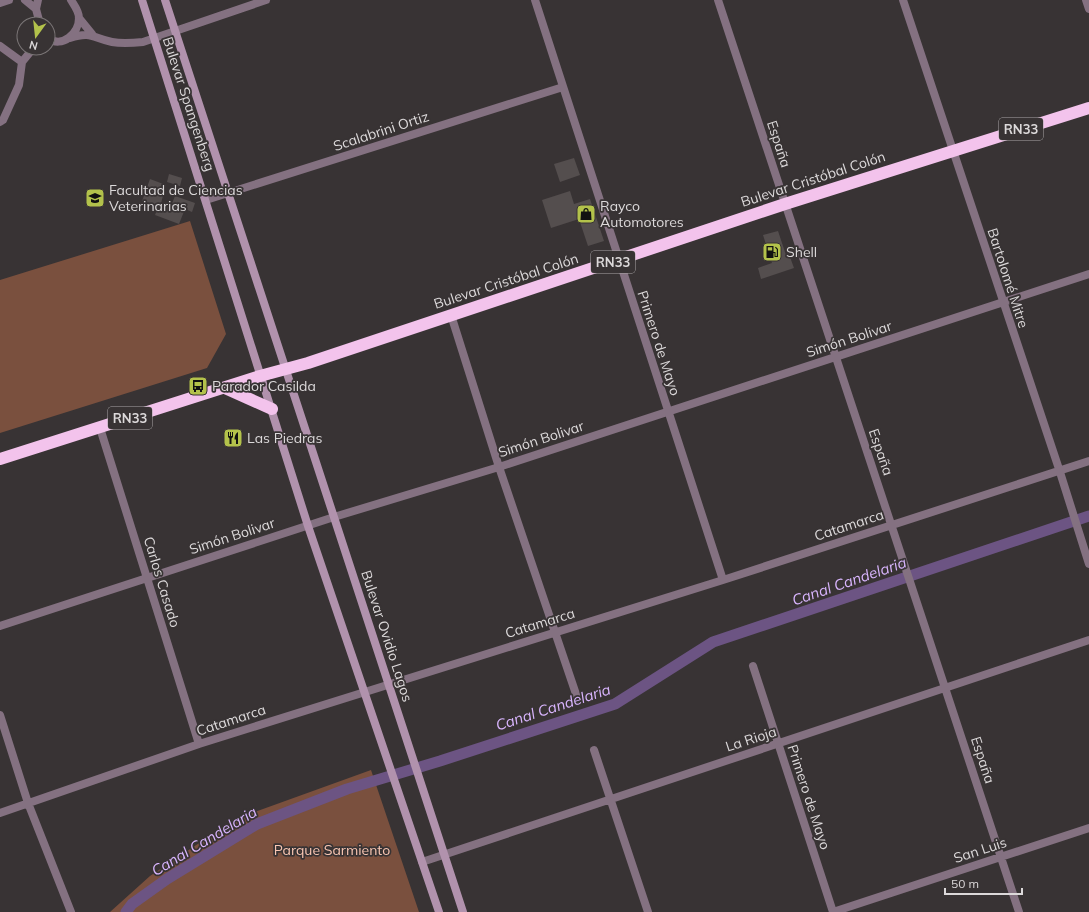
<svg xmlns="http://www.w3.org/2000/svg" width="1089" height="912" viewBox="0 0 1089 912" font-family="Mulish,sans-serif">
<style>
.green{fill:#7a503e}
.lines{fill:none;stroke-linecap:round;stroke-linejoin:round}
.canal{stroke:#6c5483;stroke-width:11}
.building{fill:#544e4e}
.street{stroke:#847181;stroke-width:8}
.secondary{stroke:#b192ad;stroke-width:8}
.highway{stroke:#f3c3ec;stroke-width:12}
.labels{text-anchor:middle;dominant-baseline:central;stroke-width:3.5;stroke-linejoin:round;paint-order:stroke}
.shield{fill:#383334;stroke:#aba7a8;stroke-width:1}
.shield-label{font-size:13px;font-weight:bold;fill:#dcd9da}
.street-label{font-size:14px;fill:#dcd9da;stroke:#383334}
.poi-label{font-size:14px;fill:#dcd9da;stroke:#383334;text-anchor:start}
.park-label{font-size:14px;fill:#f9c6b2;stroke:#383334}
.water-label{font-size:15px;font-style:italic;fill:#d9b5fe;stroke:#383334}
</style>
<rect width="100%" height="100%" fill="#383334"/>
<path class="green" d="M190,221L226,334L207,368L0,433V280Z
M371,770L419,912H110L150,876L235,819Z"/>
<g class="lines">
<path class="canal" d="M126,912L132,904L167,879L257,824L347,789L440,761L615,704L713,642L1089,516"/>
</g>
<path class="building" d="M574,158L580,175L560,182L554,164Z
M169,174L182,178L180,186L167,182Z
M150,179L166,185L160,207L150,206V204L142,201Z
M570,191L574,204L590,199L604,241L588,246L579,219L551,228L542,200Z
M175,196L195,203L192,212L185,209L179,224L155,215L158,208L164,211L167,205L171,206Z
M778,231L787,258L790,257L794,268L761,279L758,268L772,263L763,235Z"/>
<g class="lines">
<path class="street" d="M25,0L36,9
M38,0L36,9L40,24
M535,0L723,580
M718,0C818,304 919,608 1019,912
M903,0L1059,469L1089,564
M1086,0L1089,9
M0,3L9,0
M79,18L92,34
M48,38C62,49 79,33 79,18C79,11 74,5 71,0
M70,38C92,31 92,38 112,42C123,44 133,43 143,42L266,0
M0,46L22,62
M0,122L3,120L19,85L22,62L31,51L39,48
M206,200L563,87
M451,315L499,467L578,700
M100,428L199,744
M0,626L334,517L499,467L1089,274
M753,666L833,912
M0,715L28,803L71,912
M594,750L648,912
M0,813L199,744L723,580L1089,461
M422,862L1089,640
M833,912L1089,828"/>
<path class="secondary" d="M142,0L308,526L439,912
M165,0L463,912"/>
<path class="highway" d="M225,388L272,409
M0,459L260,376L308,363L785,204L1089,108"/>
</g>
<defs>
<symbol id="university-square" viewBox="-11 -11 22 22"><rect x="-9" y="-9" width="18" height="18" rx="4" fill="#b3c24b" stroke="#383334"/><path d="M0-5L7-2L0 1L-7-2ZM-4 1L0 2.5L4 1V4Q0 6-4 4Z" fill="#111"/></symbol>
<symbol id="shop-square" viewBox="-11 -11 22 22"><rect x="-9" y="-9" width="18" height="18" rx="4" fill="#b3c24b" stroke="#383334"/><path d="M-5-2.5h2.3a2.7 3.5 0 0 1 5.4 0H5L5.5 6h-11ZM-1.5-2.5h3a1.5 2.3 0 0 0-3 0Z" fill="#111"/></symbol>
<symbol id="fuel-square" viewBox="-11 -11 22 22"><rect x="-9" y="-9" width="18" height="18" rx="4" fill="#b3c24b" stroke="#383334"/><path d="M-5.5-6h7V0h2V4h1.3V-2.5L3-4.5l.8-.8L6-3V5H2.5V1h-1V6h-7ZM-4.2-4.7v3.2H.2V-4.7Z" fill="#111"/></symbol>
<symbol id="bus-square" viewBox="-11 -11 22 22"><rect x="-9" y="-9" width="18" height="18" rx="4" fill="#b3c24b" stroke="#383334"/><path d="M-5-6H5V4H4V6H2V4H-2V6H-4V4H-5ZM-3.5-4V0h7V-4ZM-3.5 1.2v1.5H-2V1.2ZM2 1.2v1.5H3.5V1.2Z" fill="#111"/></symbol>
<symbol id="restaurant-square" viewBox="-11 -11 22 22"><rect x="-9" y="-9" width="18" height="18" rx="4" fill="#b3c24b" stroke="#383334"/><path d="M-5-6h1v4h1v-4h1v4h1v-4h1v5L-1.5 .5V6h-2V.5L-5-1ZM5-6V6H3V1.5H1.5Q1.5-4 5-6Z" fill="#111"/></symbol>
</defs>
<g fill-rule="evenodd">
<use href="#university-square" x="84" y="187" width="22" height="22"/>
<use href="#shop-square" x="575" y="203" width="22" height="22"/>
<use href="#fuel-square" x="761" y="241" width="22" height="22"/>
<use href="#bus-square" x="187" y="375" width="22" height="22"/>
<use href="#restaurant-square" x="222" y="427" width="22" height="22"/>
</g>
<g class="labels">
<g class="shield">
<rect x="999" y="118" width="44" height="22" rx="3"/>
<rect x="591" y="251" width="44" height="22" rx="3"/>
<rect x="108" y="407" width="44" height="22" rx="3"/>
</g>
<g class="shield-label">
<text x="1021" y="129">RN33</text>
<text x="613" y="262">RN33</text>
<text x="130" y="418">RN33</text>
</g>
<g class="street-label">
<text transform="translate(189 104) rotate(72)">Bulevar Spangenberg</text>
<text transform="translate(381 131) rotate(-18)">Scalabrini Ortiz</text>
<text transform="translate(779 144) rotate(72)">España</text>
<text transform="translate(813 179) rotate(-18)">Bulevar Cristóbal Colón</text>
<text transform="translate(1008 278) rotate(72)">Bartolomé Mitre</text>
<text transform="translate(506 281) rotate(-18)">Bulevar Cristóbal Colón</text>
<text transform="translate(849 339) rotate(-18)">Simón Bolivar</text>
<text transform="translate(659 343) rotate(72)">Primero de Mayo</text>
<text transform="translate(541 439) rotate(-18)">Simón Bolivar</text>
<text transform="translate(881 452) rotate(71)">España</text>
<text transform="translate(849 525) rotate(-18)">Catamarca</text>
<text transform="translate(232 536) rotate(-18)">Simón Bolivar</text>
<text transform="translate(162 582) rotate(73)">Carlos Casado</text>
<text transform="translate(540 623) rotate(-17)">Catamarca</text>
<text transform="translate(387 636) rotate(72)">Bulevar Ovidio Lagos</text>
<text transform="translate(231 720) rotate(-18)">Catamarca</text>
<text transform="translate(751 739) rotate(-18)">La Rioja</text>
<text transform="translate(983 760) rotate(72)">España</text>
<text transform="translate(809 797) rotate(72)">Primero de Mayo</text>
<text transform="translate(980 850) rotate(-18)">San Luis</text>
</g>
<g class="poi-label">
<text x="109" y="190">Facultad de Ciencias<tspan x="109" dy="16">Veterinarias</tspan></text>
<text x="600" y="206">Rayco<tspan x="600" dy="16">Automotores</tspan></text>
<text x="786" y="252">Shell</text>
<text x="212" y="386">Parador Casilda</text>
<text x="247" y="438">Las Piedras</text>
</g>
<g class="park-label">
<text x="332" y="850">Parque Sarmiento</text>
</g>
<g class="water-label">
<text transform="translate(849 581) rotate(-19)">Canal Candelaria</text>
<text transform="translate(553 707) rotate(-18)">Canal Candelaria</text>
<text transform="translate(204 841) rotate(-31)">Canal Candelaria</text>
</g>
</g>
<g transform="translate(36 36) rotate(195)"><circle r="19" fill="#383334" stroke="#7a7576"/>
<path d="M0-3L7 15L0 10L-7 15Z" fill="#b3c24b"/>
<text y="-6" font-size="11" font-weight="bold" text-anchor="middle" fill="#dcd9da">N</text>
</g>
<path d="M945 888v6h77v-6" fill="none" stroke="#dcd9da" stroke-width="2"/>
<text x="951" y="888" font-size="12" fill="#dcd9da" stroke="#383334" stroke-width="3" paint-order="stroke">50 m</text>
</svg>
